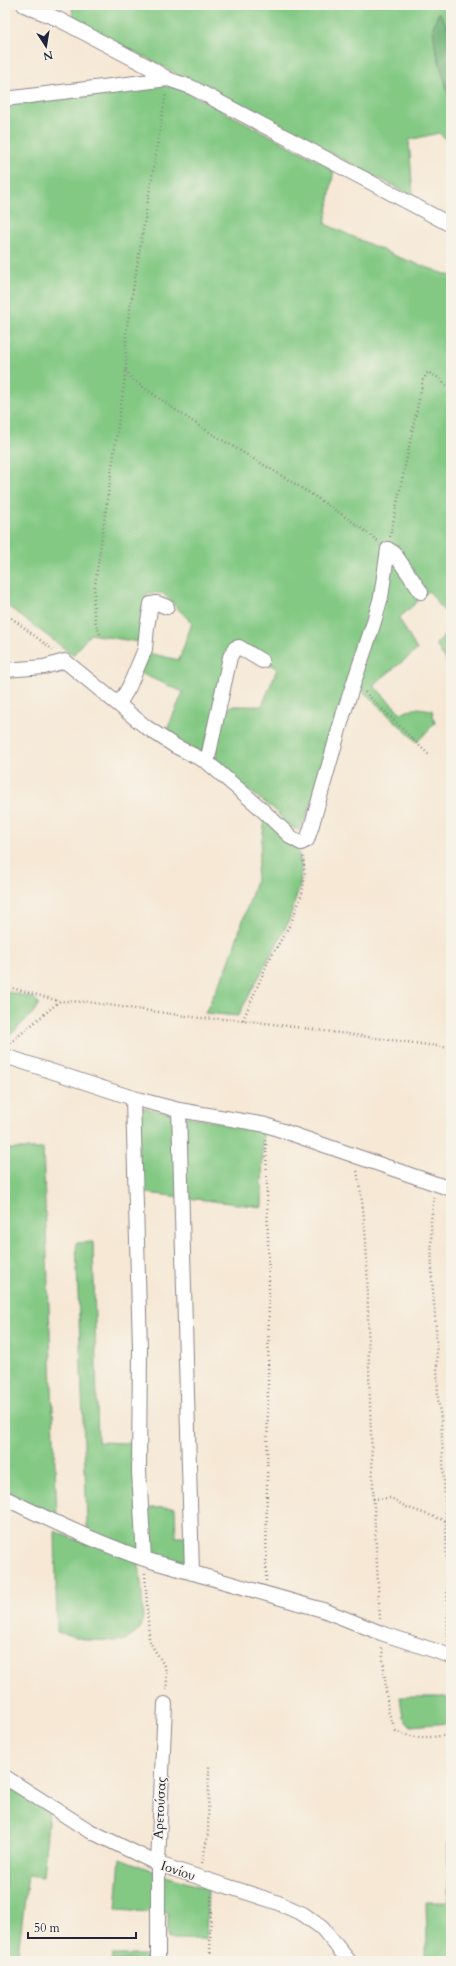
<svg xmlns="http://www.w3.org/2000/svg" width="456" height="1966" viewBox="0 0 456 1966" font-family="Cardo,serif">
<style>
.green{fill:#83c984;stroke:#527660}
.forest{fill:#6aad72;stroke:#466856}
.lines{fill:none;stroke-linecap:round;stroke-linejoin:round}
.street-casing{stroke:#8c8588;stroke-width:16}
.path{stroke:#8c8588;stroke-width:2.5;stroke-dasharray:1 3;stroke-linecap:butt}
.street{stroke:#fff;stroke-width:14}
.labels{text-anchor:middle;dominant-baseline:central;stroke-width:3;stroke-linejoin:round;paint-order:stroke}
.street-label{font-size:13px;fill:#22223b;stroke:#f7f3e8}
</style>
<rect width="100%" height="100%" fill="#f7f3e8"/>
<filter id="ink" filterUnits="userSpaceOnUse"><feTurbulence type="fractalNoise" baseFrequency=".025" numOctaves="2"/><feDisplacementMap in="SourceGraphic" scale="8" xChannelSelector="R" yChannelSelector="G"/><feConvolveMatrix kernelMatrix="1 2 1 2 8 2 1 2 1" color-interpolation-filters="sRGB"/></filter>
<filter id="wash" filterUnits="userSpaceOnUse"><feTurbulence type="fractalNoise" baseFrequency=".012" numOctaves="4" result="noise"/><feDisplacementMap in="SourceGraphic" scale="16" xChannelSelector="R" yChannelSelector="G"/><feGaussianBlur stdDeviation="0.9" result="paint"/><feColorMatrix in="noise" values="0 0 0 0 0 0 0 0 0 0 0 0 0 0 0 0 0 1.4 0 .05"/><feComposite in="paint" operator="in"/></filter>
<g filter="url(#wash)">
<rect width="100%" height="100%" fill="#f6e8d5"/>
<path class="green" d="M72,5H451V46L448,49L439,12C427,38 442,67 448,93L451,98V145L439,133L409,140L413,196L73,20Z
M159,85L181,89L334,169L325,224L398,257L451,276V621L429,591L399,618L417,650L373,685L401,713L418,708L432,710L435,723L417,742L351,680L305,821L298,830L288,826L275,810L220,769L216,758L217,743L224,708L233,706H262L277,669L241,644L202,752L164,737L183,692L140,673L148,653L179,660L192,623L162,593H147L138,642L90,634L73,655L5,604V106Z
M451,628V670L436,644Z
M265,820L298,848L301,865L300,885L288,923L238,1016L205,1013L228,965L255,884Z
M5,991L33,998L39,1003L34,1012L5,1040Z
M138,1107L263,1131L262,1207L139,1192Z
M5,1149H43L57,1517L6,1491Z
M93,1242L98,1442L133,1443L146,1508L175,1507L176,1537H186L187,1564L137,1549C139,1562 146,1617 141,1627C138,1632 130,1637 125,1641L86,1640L57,1632L55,1531L88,1545L76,1243Z
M400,1697H451V1723L410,1726L403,1718Z
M5,1783L49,1812L43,1877L28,1875L17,1961H5Z
M448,1843H451V1961H422L427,1945L426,1902H448Z
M120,1858L166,1876L208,1889L206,1939H168V1913L116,1910Z
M112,1955H155V1961H111Z"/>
<path class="forest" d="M439,12L449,29L448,49L451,46V98L448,93L435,46L433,27Z"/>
</g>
<g filter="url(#ink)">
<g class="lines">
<defs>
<path id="street" d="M24,5L58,19L147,66L168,79L191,87L451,225
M5,99L168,79
M5,670L44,667L65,661L146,727L175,746L207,762L257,805L292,838L301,843L307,840L311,828L344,712L373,625L381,597L388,549L394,553L421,592
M119,704L129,687L145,649L147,627L151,604L157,603L167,607
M207,762L230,657L235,648L239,647L262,661
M5,1056L133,1098L179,1110L266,1125L451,1189
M133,1098L140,1348L139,1471L144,1559
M179,1110L192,1573
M5,1498C51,1521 96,1542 144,1559L323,1610L381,1633L451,1656
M5,1777L88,1830L158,1864L276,1902L303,1914L322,1928L349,1961
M158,1961V1864L165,1704"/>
</defs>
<use href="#street" class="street-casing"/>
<path class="path" d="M126,370L132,379C159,398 186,418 214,435C270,469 327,501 378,541
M390,537L423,380L428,372L439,378L451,390
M5,613L53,650
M100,634C92,618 93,602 95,585L126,370V332L166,93
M365,692L430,756
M5,986L59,1001
M243,1020L268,962L291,923L302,894L305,876L303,855
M10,1043L60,1001L87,1002L200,1018L243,1020L451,1048
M357,1171C370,1235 367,1302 369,1367C371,1451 375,1535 380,1619
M434,1197L431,1221L432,1278L436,1329L438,1400L441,1418L446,1521L448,1641
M373,1499L391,1498L406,1507L446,1521
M145,1573L149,1638C152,1649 160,1656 164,1666C168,1674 167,1683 166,1691
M266,1581L269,1289L266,1140
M382,1648L388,1711L396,1731C414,1740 432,1737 451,1735
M202,1863L208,1834L209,1765
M210,1961L211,1896"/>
<use href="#street" class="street"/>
</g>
</g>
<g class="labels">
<g class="street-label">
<text transform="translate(160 1808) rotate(-87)">Αρετούσας</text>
<text transform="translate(178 1871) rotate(19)">Ιονίου</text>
</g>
</g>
<rect width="456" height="1966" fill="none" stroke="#f7f3e8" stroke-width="20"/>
<g transform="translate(46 46) rotate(168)" stroke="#f7f3e8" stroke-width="3" paint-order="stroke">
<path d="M0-3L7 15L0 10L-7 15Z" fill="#22223b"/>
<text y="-6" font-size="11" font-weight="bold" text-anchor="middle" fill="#22223b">N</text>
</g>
<path d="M28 1932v6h108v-6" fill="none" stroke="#22223b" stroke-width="2"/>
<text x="34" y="1932" font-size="12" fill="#22223b" stroke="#f7f3e8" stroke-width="3" paint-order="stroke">50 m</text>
</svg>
